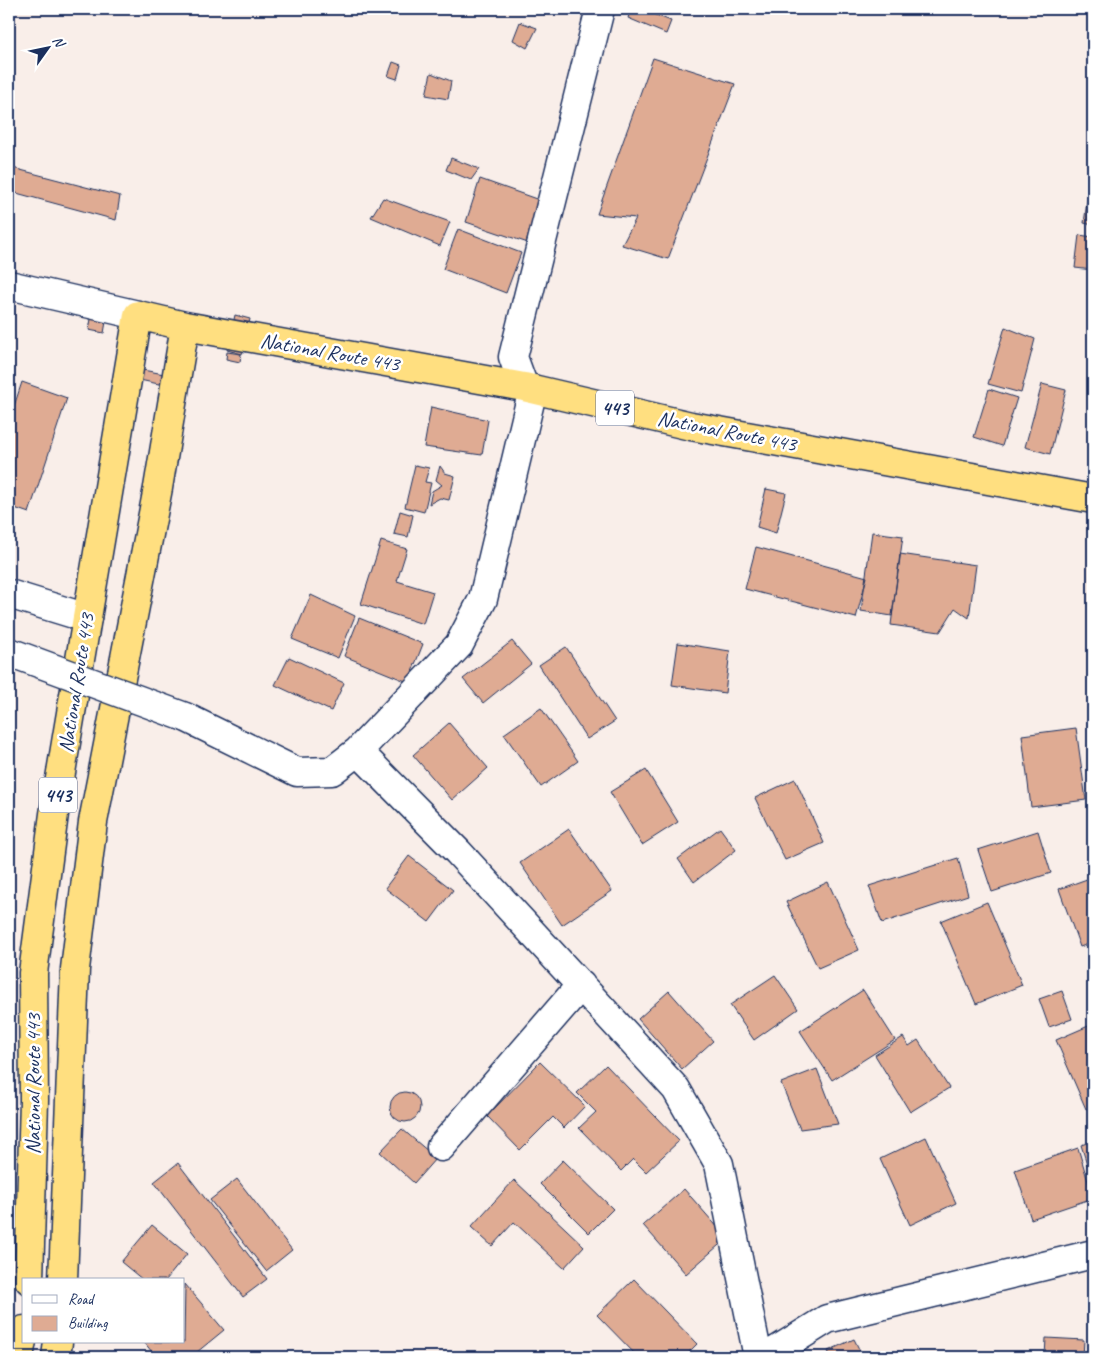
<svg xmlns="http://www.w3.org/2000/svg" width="1102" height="1366" viewBox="0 0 1102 1366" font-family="Caveat,sans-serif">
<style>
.building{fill:#dfab93;stroke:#1b2f5e}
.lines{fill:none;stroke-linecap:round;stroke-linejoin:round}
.minor-casing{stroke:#1b2f5e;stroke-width:31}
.secondary-casing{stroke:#1b2f5e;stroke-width:31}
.trunk-casing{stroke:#1b2f5e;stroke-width:31}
.minor{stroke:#fff;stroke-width:28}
.secondary{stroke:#fff;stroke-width:28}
.trunk{stroke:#ffdf80;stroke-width:28}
.minor-bridge-casing{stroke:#1b2f5e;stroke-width:31;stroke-linecap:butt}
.minor-bridge{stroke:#fff;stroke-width:28}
.labels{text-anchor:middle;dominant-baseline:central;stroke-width:5;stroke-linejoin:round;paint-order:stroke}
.shield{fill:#fff;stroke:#5f6d8e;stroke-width:1}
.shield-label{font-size:20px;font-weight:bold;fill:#1b2f5e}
.street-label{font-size:21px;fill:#1b2f5e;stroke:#fff}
</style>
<rect width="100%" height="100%" fill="#f9eee9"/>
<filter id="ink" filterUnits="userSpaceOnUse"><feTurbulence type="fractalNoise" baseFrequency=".02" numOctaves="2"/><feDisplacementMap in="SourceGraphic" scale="10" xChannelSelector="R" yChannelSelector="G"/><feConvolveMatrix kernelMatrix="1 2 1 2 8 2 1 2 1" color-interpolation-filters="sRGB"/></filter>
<g filter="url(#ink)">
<path class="building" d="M631,9H640L671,21L666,34L628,18Z
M520,22L537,28L527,48L513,40Z
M653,58L735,84L668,259L622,245L636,218L597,214Z
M393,62L401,65L397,79L388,76Z
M431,73L451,81L448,99L426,95Z
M1092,156H1093V189L1088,188Z
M451,158L479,169L471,180L446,170Z
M9,167L120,196L116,220L9,191Z
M480,179L542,201L528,243L466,222Z
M1088,195H1093V225L1084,223Z
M383,198L450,222L440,246L371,217Z
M458,229L521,253L506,293L443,269Z
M1079,235L1093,237V270L1075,268Z
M96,292L111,294L104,333L89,330Z
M235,315L250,319L242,354L227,350Z
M1005,327L1035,339L1021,393L988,384Z
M227,352L241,354L240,362L226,359Z
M132,368L180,377L178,388L130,378Z
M22,382L67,398L29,513L9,506V421Z
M1042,384L1066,390L1050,454L1025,447Z
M989,389L1017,398L1002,446L974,437Z
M431,407L488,420L482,455L424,447Z
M415,465L429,468L425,482L431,483L424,512L405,507Z
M440,466L445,473L455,476L449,500L440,498L429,504L432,491L442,485L436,480Z
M766,489L786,493L776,533L757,527Z
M400,511L413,515L408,537L394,534Z
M872,532L903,536L892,616L861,611Z
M381,541L407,549L397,581L433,592L423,624L361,604Z
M756,547L867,577L856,618L745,589Z
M900,554L976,565L969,618L955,608L940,632L891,625Z
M311,595L355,616L338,658L292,639Z
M359,618L423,644L408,682L344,656Z
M512,641L531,664L483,703L463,679Z
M678,643L730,651L725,693L672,685Z
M566,647L615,721L587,739L539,665Z
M289,657L344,683L331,711L275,685Z
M541,708L578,761L541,787L504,734Z
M449,723L488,768L452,800L413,755Z
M1076,728L1086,800L1031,807L1022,735Z
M646,770L678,822L642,845L610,792Z
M795,779L824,843L785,860L755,798Z
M720,828L736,850L694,882L678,859Z
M569,829L612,891L562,925L520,863Z
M1038,831L1051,873L992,892L978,850Z
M409,856L453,890L429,922L385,888Z
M958,858L968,895L882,923L869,886Z
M1087,879L1093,895V942L1080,947L1059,889Z
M828,882L859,950L818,968L786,902Z
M987,902L1022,985L976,1004L941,921Z
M775,975L798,1009L754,1040L730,1005Z
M863,990L895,1040L832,1080L800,1031Z
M669,991L713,1041L682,1069L638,1019Z
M1062,991L1072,1019L1049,1027L1039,999Z
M1093,1024V1106L1086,1109L1056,1040Z
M903,1037L909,1046L918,1040L949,1088L910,1112L875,1055Z
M540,1062L585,1106L564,1128L553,1117L520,1150L487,1116Z
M606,1065L679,1141L646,1172L633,1159L621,1171L579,1128L596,1112L577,1093Z
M817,1069L838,1124L800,1129L781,1083Z
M390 1107a15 15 0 1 1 30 0a15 15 0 1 1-30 0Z
M402,1129L436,1158L414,1183L380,1152Z
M926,1137L956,1203L910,1225L880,1159Z
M1093,1141V1183L1081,1145Z
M1078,1148L1093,1198L1031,1219L1015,1170Z
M563,1160L613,1209L589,1233L540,1184Z
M178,1163L267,1279L243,1297L154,1182Z
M237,1179L292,1250L266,1271L210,1200Z
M514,1180L584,1246L564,1268L514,1222L492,1246L471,1227Z
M684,1189L727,1238L686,1274L643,1225Z
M152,1225L187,1254L166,1280H143L121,1262Z
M634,1279L697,1344L684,1357H638L597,1315Z
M185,1284L224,1330L191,1357H156L144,1342H184Z
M1046,1338L1084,1340L1083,1357H1045Z
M854,1339L863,1357H831L828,1351Z"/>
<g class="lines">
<defs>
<path id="minor" d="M524,387L513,357L600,9
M9,594L87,618
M185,717L297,772L332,771L358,751L459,645L483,599L533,389
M358,751L458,852L676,1089L719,1164L758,1357
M441,1147L581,985
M766,1357L827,1319L1093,1254"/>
<path id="secondary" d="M9,285L138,315"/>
<path id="trunk" d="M29,1280L34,1100L33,973L54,814L138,315L185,326L524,387L691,426L1093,499
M63,1280L75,969L93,822L158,488L185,326
M19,1357L24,1330
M56,1357L58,1342"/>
</defs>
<use href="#minor" class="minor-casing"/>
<use href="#secondary" class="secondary-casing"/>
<use href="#trunk" class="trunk-casing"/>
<use href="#minor" class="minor"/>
<use href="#secondary" class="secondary"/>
<use href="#trunk" class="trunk"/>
<defs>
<path id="minor-bridge" d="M9,652L185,717"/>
</defs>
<use href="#minor-bridge" class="minor-bridge-casing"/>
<use href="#minor-bridge" class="minor-bridge"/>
</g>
</g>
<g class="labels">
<g class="shield">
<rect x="596" y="390.5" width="38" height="35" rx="4"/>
<rect x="39" y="777.5" width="38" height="35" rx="4"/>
</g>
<g class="shield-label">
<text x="615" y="408">443</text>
<text x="58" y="795">443</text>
</g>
<g class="street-label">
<text transform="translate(330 352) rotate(10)">National Route 443</text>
<text transform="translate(727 431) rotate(11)">National Route 443</text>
<text transform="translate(76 683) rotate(-81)">National Route 443</text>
<text transform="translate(33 1084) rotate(-90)">National Route 443</text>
</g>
</g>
<rect width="1102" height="1366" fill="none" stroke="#fff" stroke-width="30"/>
<rect x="15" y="15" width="1072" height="1336" fill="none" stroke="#1b2f5e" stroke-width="2" filter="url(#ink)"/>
<rect x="22" y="1278" width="162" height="65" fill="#ffffff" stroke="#a4acbf"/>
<rect x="32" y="1295" width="25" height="8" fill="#ffffff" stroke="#a4acbf"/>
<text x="68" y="1304" font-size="15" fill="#1b2f5e">Road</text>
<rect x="32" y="1316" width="25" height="15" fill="#dfab93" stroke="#a4acbf"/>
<text x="68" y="1328" font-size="15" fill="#1b2f5e">Building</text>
<g transform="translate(48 48) rotate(57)" stroke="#ffffff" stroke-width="4" paint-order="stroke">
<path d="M0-4L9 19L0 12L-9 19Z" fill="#1b2f5e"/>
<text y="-8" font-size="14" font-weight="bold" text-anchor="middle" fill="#1b2f5e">N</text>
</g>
</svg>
